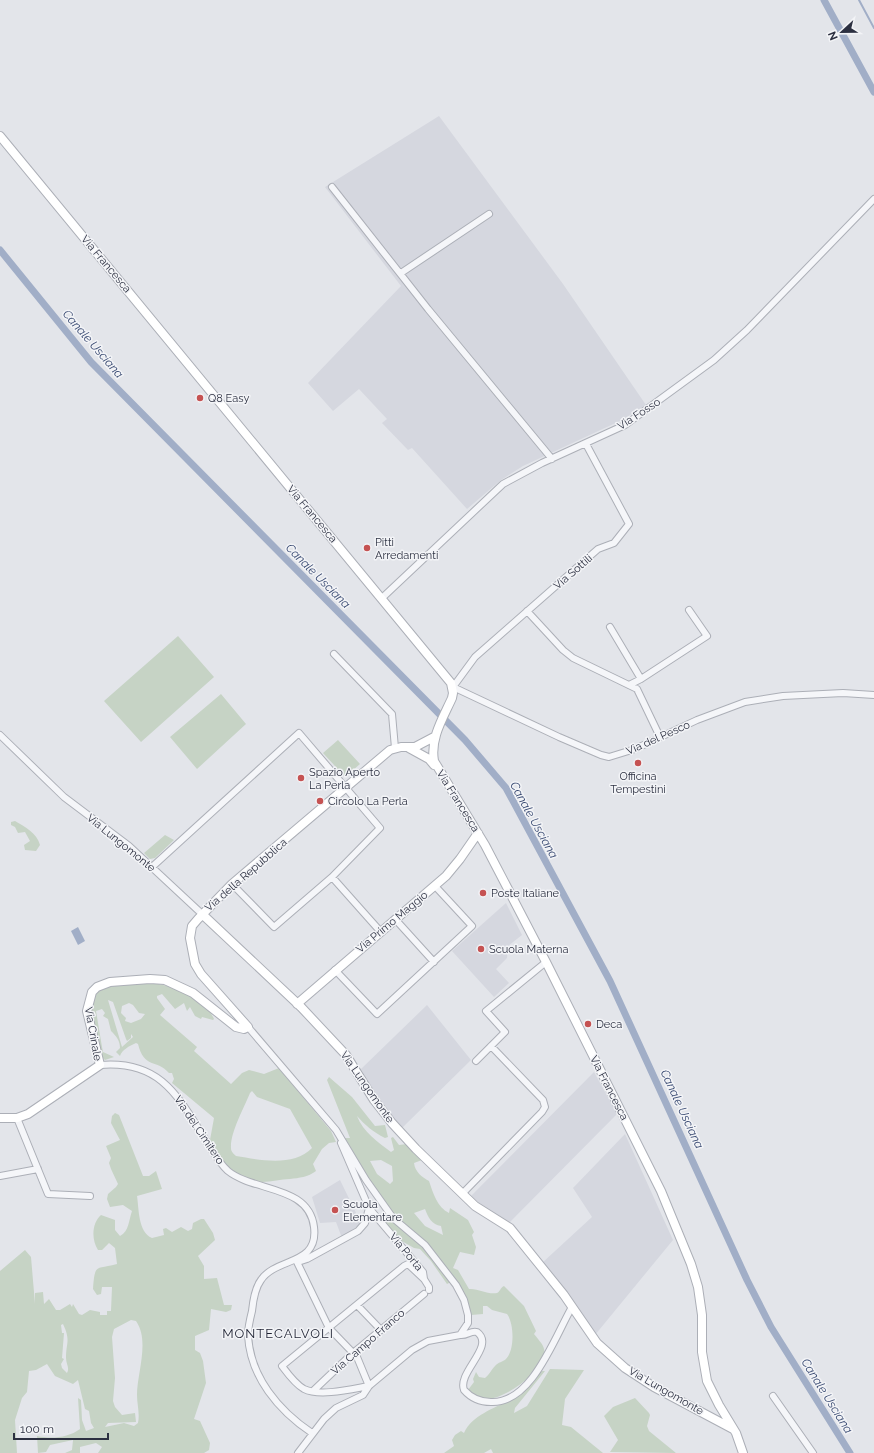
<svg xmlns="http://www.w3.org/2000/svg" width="874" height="1453" viewBox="0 0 874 1453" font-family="Raleway,sans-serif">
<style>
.built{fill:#d5d7df}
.green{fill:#c6d3c5;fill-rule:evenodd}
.water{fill:#a1aec7}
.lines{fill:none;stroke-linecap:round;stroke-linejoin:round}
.stream{stroke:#a1aec7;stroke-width:2}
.canal{stroke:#a1aec7;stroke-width:7}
.street-casing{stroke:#acafb7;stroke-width:8}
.secondary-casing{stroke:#acafb7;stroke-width:10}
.street{stroke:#f5f6f9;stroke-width:6}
.secondary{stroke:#fff;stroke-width:8}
.poi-dot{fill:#c55252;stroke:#f3f4f7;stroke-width:1.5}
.labels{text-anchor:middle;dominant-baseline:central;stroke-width:3;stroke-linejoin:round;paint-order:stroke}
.street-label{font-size:11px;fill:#2c3041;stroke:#f3f4f7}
.poi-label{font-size:11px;fill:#2c3041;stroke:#f3f4f7;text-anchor:start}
.water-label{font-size:12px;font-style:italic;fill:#394a72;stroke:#f3f4f7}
.quarter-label{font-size:13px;letter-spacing:1px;fill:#1e2232;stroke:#f3f4f7}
</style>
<rect width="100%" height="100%" fill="#e3e5ea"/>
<path class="built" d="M439,116L563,284L646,405L622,420L523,466L501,480L467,509L412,448L408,450L382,423L387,419L359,389L333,411L308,383L401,286L325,187Z
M506,903L522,935L508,946L507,958L496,969L509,983L494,997L452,951Z
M427,1005L471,1060L402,1128L381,1103L369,1085L361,1069Z
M594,1072L617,1114L510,1222L470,1197Z
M625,1134L673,1240L595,1335L542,1263L592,1217L573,1188Z
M340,1180L361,1223L342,1238L336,1222L320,1223L312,1197Z"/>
<path class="green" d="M178,636L214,677L141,742L104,701Z
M221,694L246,724L197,769L170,737Z
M338,740L360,764L345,777L323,753Z
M15,821C25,827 37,833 40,845L36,851L25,850L24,845L30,841L25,832L18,833L15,827L11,825V822Z
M165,835L174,840L155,858L150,859L144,853Z
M147,982C170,985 204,995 214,1019L213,1020L202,1017L201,1019L195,1016L190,1007L187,1011L184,1003L175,1009L162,994L157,996V998L165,1009L160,1015L197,1047L194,1051L231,1084L242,1073L249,1070L264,1074L279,1068L331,1131L336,1142L329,1143L322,1149L313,1164L316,1171C308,1177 299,1178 290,1179C281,1179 272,1182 262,1182C238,1181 219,1161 210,1140L214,1118L172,1083L174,1079L172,1073H169C157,1059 144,1069 138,1044L136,1043C129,1046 122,1050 120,1056L116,1052L120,1048C120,1040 116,1036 111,1031L108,1019L103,1016L105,1013L102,1009L96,1011L102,1047L103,1052L114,1057L105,1060L102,1057L90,1013L95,993C111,984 128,984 147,982ZM108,1000L113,1002L126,1039L127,1041L131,1038V1034L133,1037L122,1047ZM129,1003L133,1005L139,1013L145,1014L141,1019L131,1023L125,1021L126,1018L121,1013L122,1006ZM252,1091L257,1097L290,1109L312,1148C294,1167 260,1160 236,1156C234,1154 231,1152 231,1148C230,1133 244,1108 250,1093Z
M329,1077L352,1097L375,1126L385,1125L388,1137L385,1138C373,1132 365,1125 357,1116C363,1132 378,1142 391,1152L394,1150L391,1138L393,1137L399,1145L407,1144L422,1160L414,1163C415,1172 422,1177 429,1181C433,1193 437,1207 449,1213L450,1208L468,1220L474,1232L472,1235L476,1247L474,1255L460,1252L453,1268L458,1270L469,1289C478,1288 488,1295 497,1293C500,1292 500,1288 504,1286L524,1306L536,1331L534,1334C537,1338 543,1344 544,1349C549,1369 502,1402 484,1399C478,1398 473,1394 468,1390L474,1382L473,1379L476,1372L479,1377L485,1378C490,1374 491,1370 495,1366C498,1362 503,1362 506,1359C515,1350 514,1323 507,1314L492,1310L487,1306H483V1314L471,1315L455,1280L447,1284L431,1261L420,1249L414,1248L400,1240L379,1217L390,1211L375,1190L345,1138H350L327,1080ZM381,1160L392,1166L393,1181L390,1184L377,1174L370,1161ZM425,1209C428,1217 432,1225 441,1226L443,1235L425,1226L414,1213Z
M115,1113L119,1115L143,1176H149L156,1171L162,1189L137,1196C139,1209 138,1232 152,1238L164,1235L163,1229L166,1228L172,1232L181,1227L188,1231L192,1229L193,1223L201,1219H204L213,1233L215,1240L198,1256L204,1266V1279L217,1278L224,1305H232L231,1310L226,1312L211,1309L209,1330L195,1336V1350L200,1353L203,1361L206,1383L194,1419L200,1421L210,1443L209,1450L204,1453H98L102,1447L96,1443L80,1447V1453H65L72,1450L73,1440L50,1445L46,1452L38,1453L37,1436C51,1439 68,1438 80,1429L78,1398L81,1400L82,1420L86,1431L94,1428L91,1423L89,1411L85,1409L78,1380L73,1384L55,1376L47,1364L36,1370L29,1371L27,1392L22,1398L15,1420L17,1453H0V1271L25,1250L31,1257L35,1304V1293L43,1292L44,1304L49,1299L56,1310H60L70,1304L72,1307L73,1304L79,1314L82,1315L90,1310L100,1312V1315H107V1311H111L112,1287H102L101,1294L97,1295L93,1289C95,1262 96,1270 117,1264L115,1248L109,1243L102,1250H98C91,1239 92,1223 101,1215L115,1220V1230L120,1236C129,1232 129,1219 132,1211L123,1205L110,1207L107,1199L108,1194L116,1187L118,1184L111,1169L109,1163L111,1158L106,1146L120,1140L111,1123L112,1116ZM131,1320L136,1321C150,1341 137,1373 137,1395C137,1404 140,1414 138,1423L134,1426L124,1423L105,1427L108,1423L136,1422L135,1413L122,1415L115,1407L113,1401L115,1378L112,1337L114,1329ZM63,1324C71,1341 66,1342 66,1358C66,1364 70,1368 67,1373L62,1368L61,1364L64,1359L62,1358L64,1333H62L61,1325Z
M550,1369L584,1370L565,1399L562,1425L571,1427L603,1453H493L491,1449L484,1453H444L454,1446L452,1440L455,1435L461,1431L464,1433C474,1411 503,1407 520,1393C528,1386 534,1378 542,1371H545L515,1408L514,1413L527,1406Z
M635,1398L649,1413L650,1415L647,1426L649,1431L676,1453L610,1452L618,1440L604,1416L613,1407Z"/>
<path class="water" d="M78,927L85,941L78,945L71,931Z"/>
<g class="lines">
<path class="stream" d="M859,0L874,28"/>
<path class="canal" d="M824,0L874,92
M0,250L91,362L465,740L506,788L610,981L747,1280L771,1327L850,1453"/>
<defs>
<path id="street" d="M332,187L428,309L552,459
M401,273L489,214
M586,444L629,524L614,543L598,549L475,657L453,687L559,737L601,755L609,757L635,749L697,720L745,702L783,696L843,693L874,695
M382,598L503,484L542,463L625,425L714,360L747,330L874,199
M527,611L563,650L573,658L637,689L660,737
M610,627L641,679
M334,654L392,714L395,748
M629,685L641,679L707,636L689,610
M0,735L64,797L129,846L202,914
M152,867L299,733L380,828L332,877L274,927L232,884
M332,877L380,931
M395,919L434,962
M335,970L377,1014L472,926L435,886
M248,1027L336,1130L366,1180L393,1218L425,1245L456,1285L464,1300L468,1315V1323L460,1335L428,1341L412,1350L369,1386L363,1395L336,1408L324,1419L298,1453
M476,1061L505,1032L486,1011L546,962
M100,1065C159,1060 177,1094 205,1139C212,1150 218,1162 228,1171C254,1192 309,1185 314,1227C319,1266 276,1257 261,1280C255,1288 253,1301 252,1311C250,1319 248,1327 248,1335C250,1377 279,1411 312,1433
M17,1118L48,1194L90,1196
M341,1143L369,1208L423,1272L424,1279L429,1287V1290
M0,1176L38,1169
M462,1194L542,1112L545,1107L543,1100L491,1046
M296,1260L329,1328L357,1357L369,1386
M296,1260L301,1261L307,1259L358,1231L365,1223L369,1208
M357,1305L381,1330
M460,1335C467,1336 471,1330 477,1332C496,1346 457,1372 464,1390C471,1398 481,1402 491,1402C532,1404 555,1336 572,1307
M369,1386C352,1389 320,1397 304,1389C295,1384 288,1374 282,1366L404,1266L408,1264L424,1279
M313,1391L353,1353L424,1294
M773,1396L813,1453"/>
<path id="secondary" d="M0,136L451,683L453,693L452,698C443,718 430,738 434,761L485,845L546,962L661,1191L691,1264L698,1287L702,1315V1352L707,1381L719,1405L736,1433L743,1453
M409,748L429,759L434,765
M202,914L301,1007L346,1055L374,1100L392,1123L416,1149L475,1206L510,1228L564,1295L597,1343L625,1368L654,1387L733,1429
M297,1004L446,876L460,859L478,833
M0,1118H17L28,1114L100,1065L87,1011L92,992L97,987L110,982L150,979L165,980L193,993L236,1027L244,1029L248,1027L201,974L195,964L190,938L192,926L198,919L232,884L390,750L401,747H415L434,737"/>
</defs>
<use href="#street" class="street-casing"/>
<use href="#secondary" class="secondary-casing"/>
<use href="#street" class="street"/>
<use href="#secondary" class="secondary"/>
</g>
<g class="poi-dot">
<circle cx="200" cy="398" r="4"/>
<circle cx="367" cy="548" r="4"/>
<circle cx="638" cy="763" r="4"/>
<circle cx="301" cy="778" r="4"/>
<circle cx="320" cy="801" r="4"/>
<circle cx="483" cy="893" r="4"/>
<circle cx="481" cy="949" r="4"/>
<circle cx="588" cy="1024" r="4"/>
<circle cx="335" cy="1210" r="4"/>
</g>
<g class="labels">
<g class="street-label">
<text transform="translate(106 264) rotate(50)">Via Francesca</text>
<text transform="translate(639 414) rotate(-33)">Via Fosso</text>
<text transform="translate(312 514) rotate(50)">Via Francesca</text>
<text transform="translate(573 572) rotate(-41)">Via Sottili</text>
<text transform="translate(658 738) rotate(-24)">Via del Pesco</text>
<text transform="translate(458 801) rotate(58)">Via Francesca</text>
<text transform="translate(121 843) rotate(39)">Via Lungomonte</text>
<text transform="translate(246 875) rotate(-41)">Via della Repubblica</text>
<text transform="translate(392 922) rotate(-40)">Via Primo Maggio</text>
<text transform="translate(93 1034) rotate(80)">Via Crinale</text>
<text transform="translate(367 1087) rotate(55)">Via Lungomonte</text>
<text transform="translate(609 1088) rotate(63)">Via Francesca</text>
<text transform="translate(199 1130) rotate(56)">Via del Cimitero</text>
<text transform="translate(406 1252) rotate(50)">Via Porta</text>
<text transform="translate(368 1342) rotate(-41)">Via Campo Franco</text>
<text transform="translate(666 1391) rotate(30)">Via Lungomonte</text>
</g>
<g class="poi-label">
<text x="208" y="398">Q8 Easy</text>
<text x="375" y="542">Pitti<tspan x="375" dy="13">Arredamenti</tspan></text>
<text x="309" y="772">Spazio Aperto<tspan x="309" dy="13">La Perla</tspan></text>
<text x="638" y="776" text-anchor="middle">Officina<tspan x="638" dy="13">Tempestini</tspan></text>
<text x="328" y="801">Circolo La Perla</text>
<text x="491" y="893">Poste Italiane</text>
<text x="489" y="949">Scuola Materna</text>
<text x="596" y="1024">Deca</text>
<text x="343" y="1204">Scuola<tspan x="343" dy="13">Elementare</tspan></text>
</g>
<g class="water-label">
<text transform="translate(93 344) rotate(49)">Canale Usciana</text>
<text transform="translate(318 576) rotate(45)">Canale Usciana</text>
<text transform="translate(534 820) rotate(61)">Canale Usciana</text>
<text transform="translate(682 1109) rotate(65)">Canale Usciana</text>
<text transform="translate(827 1396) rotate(58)">Canale Usciana</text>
</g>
<g class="quarter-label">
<text x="278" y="1333">MONTECALVOLI</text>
</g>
</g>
<g transform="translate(842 32) rotate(248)" stroke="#f3f4f7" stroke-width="3" paint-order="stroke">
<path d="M0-3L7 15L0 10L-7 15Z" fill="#2c3041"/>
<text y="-6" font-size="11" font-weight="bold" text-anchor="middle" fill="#2c3041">N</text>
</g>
<path d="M14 1433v6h94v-6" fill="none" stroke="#2c3041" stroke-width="2"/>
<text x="20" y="1433" font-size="12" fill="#2c3041" stroke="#f3f4f7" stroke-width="3" paint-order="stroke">100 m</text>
</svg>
